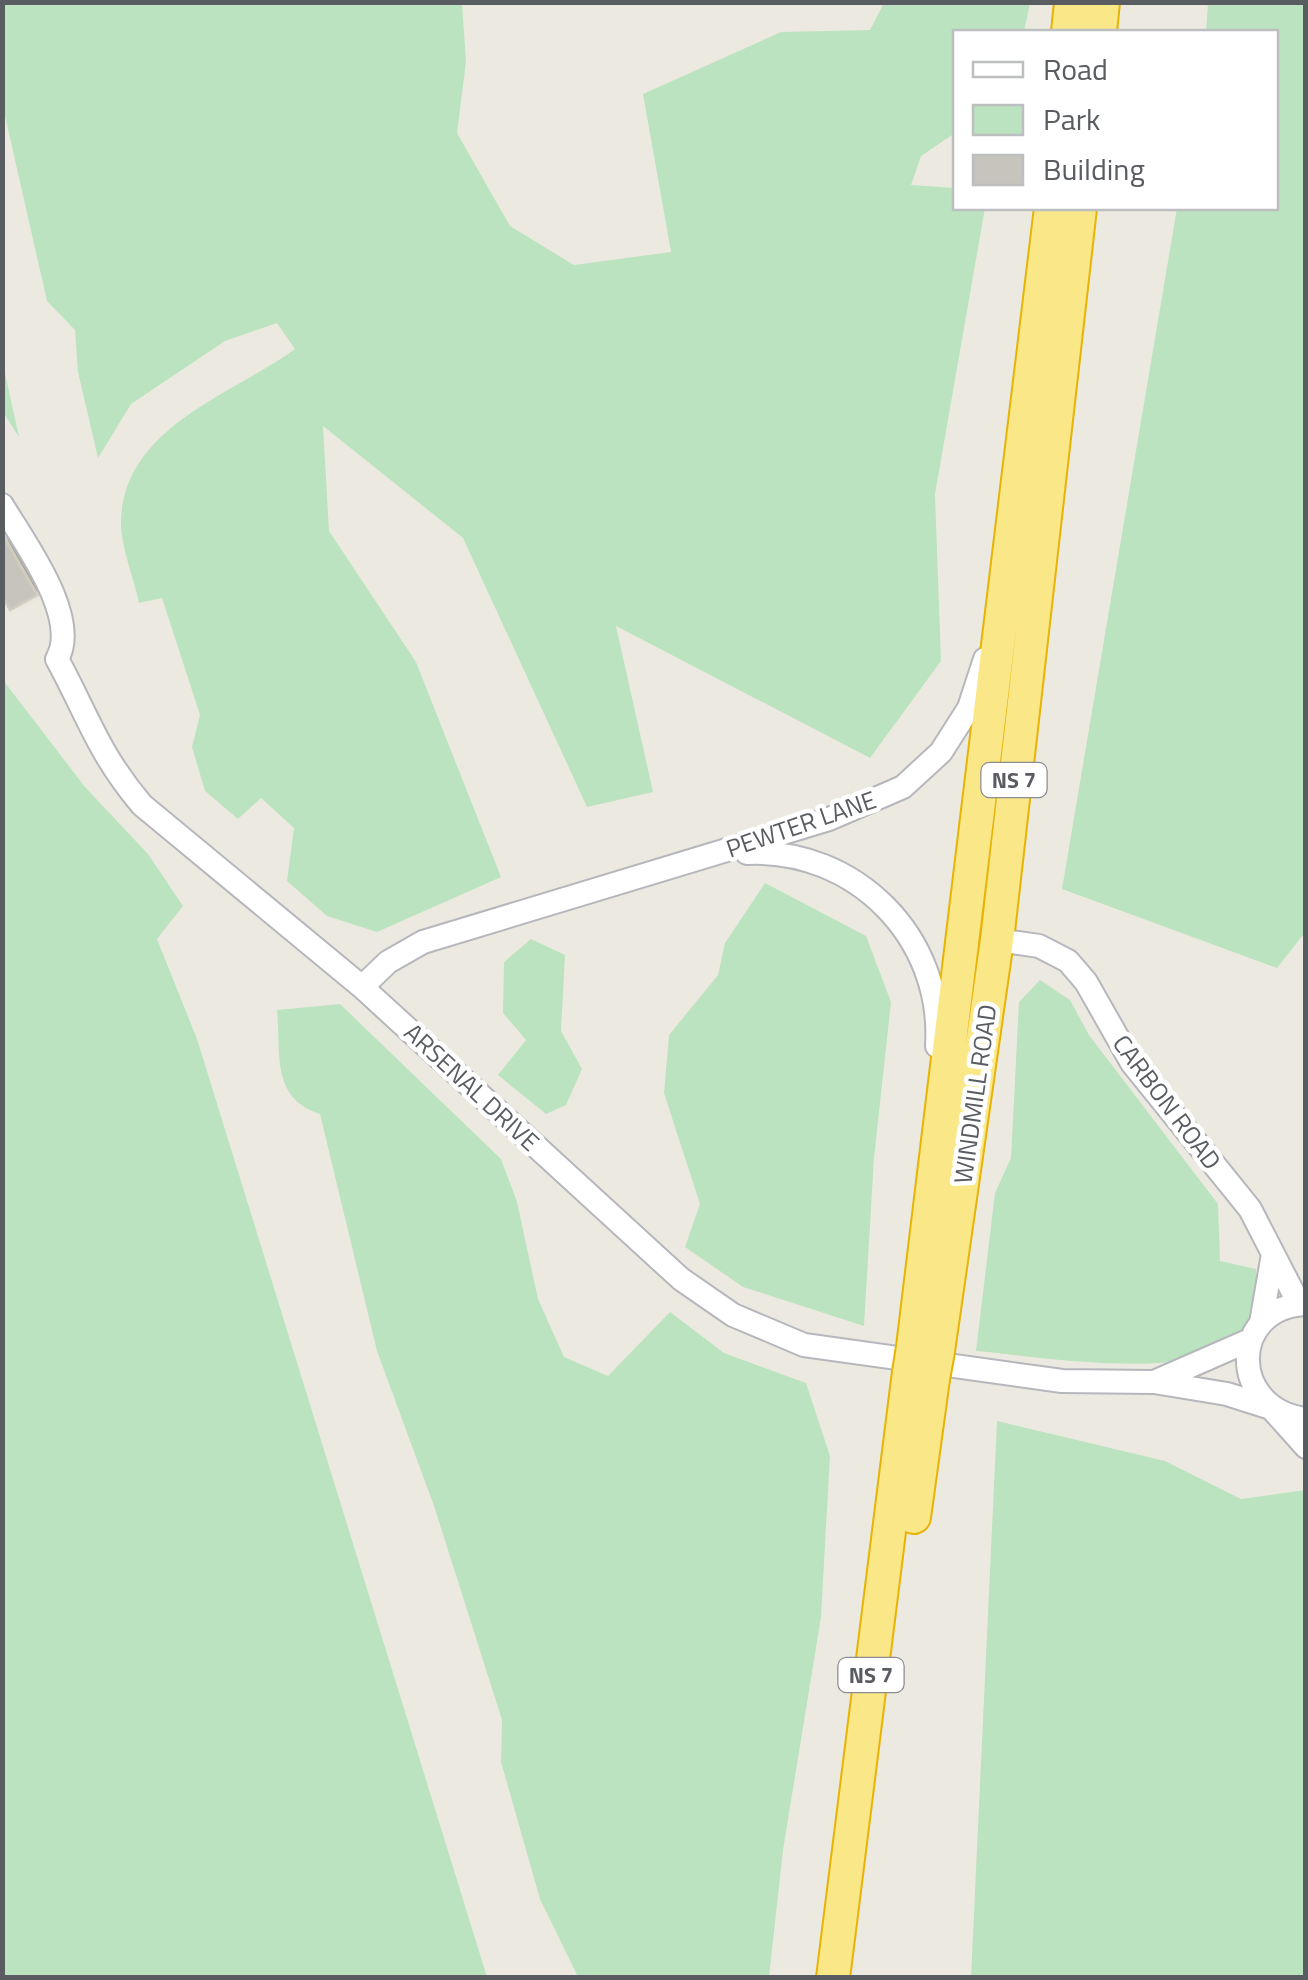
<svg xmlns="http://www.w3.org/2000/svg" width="1308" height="1980" viewBox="0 0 1308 1980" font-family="'Titillium Web',sans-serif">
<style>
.green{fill:#bce3bf}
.building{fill:#c6c4bd;stroke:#d0ccbe;stroke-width:2.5;filter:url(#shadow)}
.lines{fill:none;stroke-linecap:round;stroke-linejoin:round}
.minor-casing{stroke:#b6b7bd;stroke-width:26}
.highway-casing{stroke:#e7b305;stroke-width:36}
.minor{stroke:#fff;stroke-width:22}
.highway{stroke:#fae788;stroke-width:32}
.highway-bridge-casing{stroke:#e7b305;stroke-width:36;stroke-linecap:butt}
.highway-bridge{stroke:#fae788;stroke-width:32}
.labels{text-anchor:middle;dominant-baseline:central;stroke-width:9;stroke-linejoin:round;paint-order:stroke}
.shield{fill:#fff;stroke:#8b8d90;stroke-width:2.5}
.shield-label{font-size:22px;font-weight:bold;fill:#595c61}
.street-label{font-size:25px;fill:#595c61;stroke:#fff}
</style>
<defs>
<filter id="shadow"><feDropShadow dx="6" dy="-6" stdDeviation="2.5" flood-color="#0004"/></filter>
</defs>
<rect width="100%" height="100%" fill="#eceae0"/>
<path class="green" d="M2,3H462L466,62L457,133L510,226L574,265L671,252L643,94L781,32L870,30L884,3H1030L1024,32H956L955,133L921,156L911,185L955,188L956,208H985L935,494L941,661L870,758L616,626L653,792L587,807L463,538L323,426L329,531L416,662L501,877L377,932L327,916L287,881L294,828L261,798L238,819L205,791L192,747L200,715L162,598L139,603C134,578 120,545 121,520C125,426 232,395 295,349L277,323L225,341L131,404L98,458L78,372L75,330L47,301L3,107Z
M1208,3H1305L1306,931L1277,968L1062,889L1177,208H1276V32H1206Z
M2,364H3L19,437L3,412Z
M3,680L85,787L148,854L183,906L157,939L197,1039L487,1977H3Z
M765,883L866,936L891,1002L874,1158L864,1326L743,1287L685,1247L700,1204L664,1093L669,1035L718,975L725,943Z
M531,939L565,955L561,1031L582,1069L566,1105L546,1114L498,1075L526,1040L503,1013L504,962Z
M1040,980L1070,1000L1089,1035L1218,1204L1220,1261L1256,1269C1257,1289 1261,1312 1250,1329C1213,1387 1038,1356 976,1351L995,1193L1011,1158L1019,1002Z
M340,1004L501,1159L517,1202L538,1299L564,1357L608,1376L670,1312L724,1353L806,1383L830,1456L821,1617L783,1850L769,1977H578L540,1899L501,1762L502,1720L434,1506L377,1351L320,1114C271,1098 281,1055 277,1010Z
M997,1421L1165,1461L1241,1499L1305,1490V1977H971Z"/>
<path class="building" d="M2,534L37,595L10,610L2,596Z"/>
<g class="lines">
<defs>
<path id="minor" d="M2,505C24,542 81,618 57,659C88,716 98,753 142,805L362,987L681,1279L733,1315L804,1345L1062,1381L1154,1382L1227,1394L1271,1408L1306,1447
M747,853C855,848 944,937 937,1046
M997,940L1039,946L1068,961L1086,982L1132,1063L1250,1209L1299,1304
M362,987L388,962L423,942L829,819L903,787L941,752L969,708L985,659
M1306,1304C1229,1307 1228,1409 1306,1419
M1261,1323L1273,1254
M1154,1382L1250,1340"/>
<path id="highway" d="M1068,32L1071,2
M1100,32L1103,2
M913,1347L1051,208
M938,1351L997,940L1080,208
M914,1517L933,1379
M833,1978L909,1372"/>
</defs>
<use href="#minor" class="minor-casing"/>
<use href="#highway" class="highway-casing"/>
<use href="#minor" class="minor"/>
<use href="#highway" class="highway"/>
<defs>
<path id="highway-bridge" d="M909,1372L913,1347
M933,1379L938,1351"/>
</defs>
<use href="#highway-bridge" class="highway-bridge-casing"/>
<use href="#highway-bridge" class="highway-bridge"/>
</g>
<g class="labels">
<g class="shield">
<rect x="981.5" y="763" width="65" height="34" rx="8"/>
<rect x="838.5" y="1658" width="65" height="34" rx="8"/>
</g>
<g class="shield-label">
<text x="1014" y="780">NS 7</text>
<text x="871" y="1675">NS 7</text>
</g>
<g class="street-label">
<text transform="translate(801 824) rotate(-19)">PEWTER LANE</text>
<text transform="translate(472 1087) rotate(43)">ARSENAL DRIVE</text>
<text transform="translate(975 1094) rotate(-82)">WINDMILL ROAD</text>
<text transform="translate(1167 1102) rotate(53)">CARBON ROAD</text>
</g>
</g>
<rect width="1308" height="1980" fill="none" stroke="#595c61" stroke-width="10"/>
<rect x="953" y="30" width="325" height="180" fill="#ffffff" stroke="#bdbec0" stroke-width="2.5"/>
<rect x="973" y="62" width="50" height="15" fill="#ffffff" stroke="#bdbec0" stroke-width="2.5"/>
<text x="1043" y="80" font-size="30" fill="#595c61">Road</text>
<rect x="973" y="105" width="50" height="30" fill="#bce3bf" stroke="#bdbec0" stroke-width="2.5"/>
<text x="1043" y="130" font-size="30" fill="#595c61">Park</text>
<rect x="973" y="155" width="50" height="30" fill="#c6c4bd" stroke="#bdbec0" stroke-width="2.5"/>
<text x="1043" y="180" font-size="30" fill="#595c61">Building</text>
</svg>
